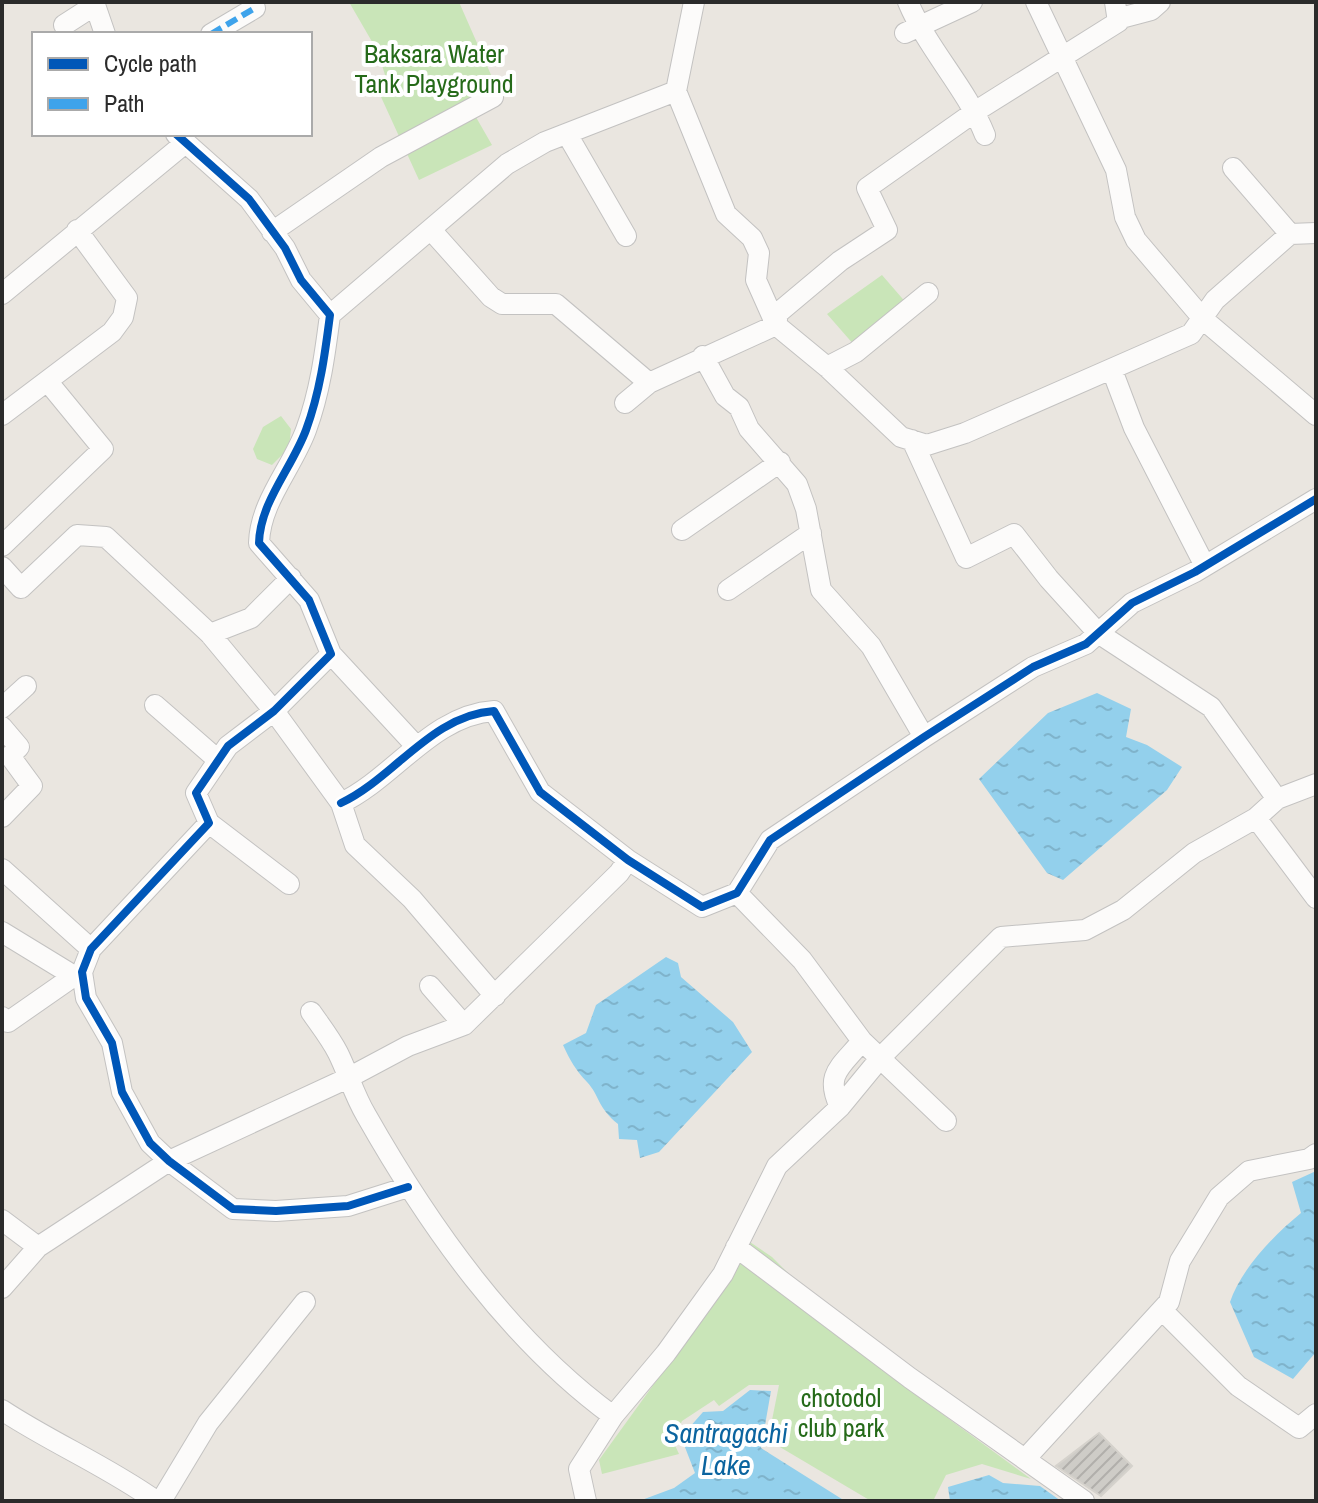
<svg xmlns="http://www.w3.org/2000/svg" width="1318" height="1503" viewBox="0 0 1318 1503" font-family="'Archivo Narrow',sans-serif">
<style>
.grass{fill:#c9e5b8}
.water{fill:url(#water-ripples)}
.building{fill:url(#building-hatch);stroke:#d5d2cc;stroke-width:2}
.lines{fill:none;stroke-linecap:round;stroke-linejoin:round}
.minor-casing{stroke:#c3c2c1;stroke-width:22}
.minor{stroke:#fcfbfa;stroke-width:20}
.quiet{stroke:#3ea3eb;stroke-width:6;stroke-dasharray:12 6;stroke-linecap:butt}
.cycleway-casing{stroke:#fff;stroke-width:13}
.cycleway{stroke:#0057b8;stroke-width:8}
.labels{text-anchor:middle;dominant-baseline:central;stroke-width:8;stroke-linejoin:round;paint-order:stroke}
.park-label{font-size:26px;fill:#256a19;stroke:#fff}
.water-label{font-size:28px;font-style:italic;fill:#0b649f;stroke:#fff}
</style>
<defs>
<pattern id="water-ripples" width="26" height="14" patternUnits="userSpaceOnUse" patternTransform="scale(2)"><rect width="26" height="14" fill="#93d0ec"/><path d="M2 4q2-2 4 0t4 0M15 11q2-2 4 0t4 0" fill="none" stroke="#7fb3cb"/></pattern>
<pattern id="building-hatch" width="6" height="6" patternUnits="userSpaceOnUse" patternTransform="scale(2)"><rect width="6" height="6" fill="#ceccc7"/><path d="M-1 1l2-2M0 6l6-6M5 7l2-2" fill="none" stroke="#b1afab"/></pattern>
</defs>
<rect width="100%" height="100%" fill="#eae6e0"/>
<path class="grass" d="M349,2H459L499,93L469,105L492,145L419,180L376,86L385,75L378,52Z
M882,275L908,305L855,346L827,314Z
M281,416L291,429L289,448L272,465L257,459L253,449L263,427Z
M741,1236L772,1257L893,1378L1031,1479L982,1464L946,1475L933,1501H871L768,1440L779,1385H749L719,1406L714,1400L682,1421L673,1441L679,1454L602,1474L599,1460L675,1355Z"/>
<path class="water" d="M1097,693L1131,709L1126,737L1147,745L1182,767L1167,790L1063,880L1047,873L979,779L1048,713Z
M666,957L678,963L681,977L733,1022L752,1052L659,1152L640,1158L637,1140L619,1139L618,1124C597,1107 600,1096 587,1082C575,1069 571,1062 563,1045L586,1033L596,1005Z
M1316,1171V1352L1293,1379L1254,1357L1230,1302C1241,1269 1274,1235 1301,1213L1292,1182Z
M750,1390L771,1391L761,1448L845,1501H639L674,1488L695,1473L681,1437L703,1412L723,1411Z
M989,1475L1003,1483L1040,1486L1061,1501H950L948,1487Z"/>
<path class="building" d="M1099,1433L1132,1466L1101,1496L1056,1466Z"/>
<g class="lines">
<defs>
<path id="minor" d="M94,2L105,34
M908,2C928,50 966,87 985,135
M1036,2L1116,170L1125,217L1136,240L1204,320L1316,415
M1117,19L1151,10L1160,2
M64,25L95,5
M905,33L972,2
M211,34L255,8
M676,91L726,214L752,238L759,253L756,280L776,325L827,367L901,437L927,445L965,433L1191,334L1215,300L1290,234L1316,233
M176,134L249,199L285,248L301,280L330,315C325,354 320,392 306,430C292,468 260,502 259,543L309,600L331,654L274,711L228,746L196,793L209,823L91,949L82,972L86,998L112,1043L122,1092L150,1143L169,1161L233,1209L276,1211L348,1206L408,1187
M567,134L626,236
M1233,168L1290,234
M432,231L491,297L502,304H556L649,383
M272,232L381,157L493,97
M2,294L184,144
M330,315L507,164L545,142L676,91L694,2
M776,325L778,313L840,261L887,230L867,188L976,111L1118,22L1115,2
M703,356L725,396L739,407L749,429L797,484L806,509L821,590L871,646L924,737
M827,367L856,352L928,293
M1112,370L1134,428L1205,566
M625,403L649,383L776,325
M2,415L112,332L123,317L127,298L77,230
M912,440L966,558L1014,534L1049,579L1098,633L1211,707L1277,799
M682,530L780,462
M2,546L103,449L48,382
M2,567L21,588L77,535L106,537L210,634L274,711L341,803L355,845L412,899L495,996
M728,590L811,533
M210,634L251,618L291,578
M331,654L416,746
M155,705L218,760
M2,708L26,686
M2,727L19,747L10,756L32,786L2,817
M341,803C394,778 432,715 494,711L540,792L628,860L702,907L737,893L770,840L924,737L1033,667L1086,644L1132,603L1195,572L1316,499
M1256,818L1316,898
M209,823L289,884
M2,869L91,949
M737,893L802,960L862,1041L946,1121
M2,932L74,976L82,972
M430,986L464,1025
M311,1012C320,1025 331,1039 338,1053C348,1073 354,1095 366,1115C429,1226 509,1340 613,1416
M2,1017L8,1022L74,976
M840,1107C824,1074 841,1067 862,1041
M2,1220L38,1247
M736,1247L910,1378L1084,1501
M2,1288L38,1247L169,1161L348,1078L408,1046L464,1025L619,873L628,860
M1162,1310L1238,1386L1299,1428L1316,1414
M2,1410C52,1443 107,1466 156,1501
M1026,1458L1169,1302L1180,1261L1219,1197L1249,1171L1309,1159L1316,1154
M161,1501L208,1423L305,1302
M586,1501L579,1469L613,1416L666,1353L723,1274L777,1166L840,1107L882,1056L1001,937L1085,930L1123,910L1194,853L1256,818L1277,799L1316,784"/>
</defs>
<use href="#minor" class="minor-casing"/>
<use href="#minor" class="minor"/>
<path class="quiet" d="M211,34L255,8"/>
<defs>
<path id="cycleway" d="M176,134L249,199L285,248L301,280L330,315C325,354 320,392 306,430C292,468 260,502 259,543L309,600L331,654L274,711L228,746L196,793L209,823L91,949L82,972L86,998L112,1043L122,1092L150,1143L169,1161L233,1209L276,1211L348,1206L408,1187
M341,803C394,778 432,715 494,711L540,792L628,860L702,907L737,893L770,840L924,737L1033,667L1086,644L1132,603L1195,572L1316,499"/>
</defs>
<use href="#cycleway" class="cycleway-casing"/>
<use href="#cycleway" class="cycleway"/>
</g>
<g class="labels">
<g class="park-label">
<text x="434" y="53">Baksara Water<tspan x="434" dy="30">Tank Playground</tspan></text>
<text x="841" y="1397">chotodol<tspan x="841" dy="30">club park</tspan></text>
</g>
<g class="water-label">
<text x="726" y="1433">Santragachi<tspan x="726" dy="32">Lake</tspan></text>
</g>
</g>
<rect width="1318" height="1503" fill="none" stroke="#2b2b2b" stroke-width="8"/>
<rect x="32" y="32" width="280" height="104" fill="#ffffff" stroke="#aaaaaa" stroke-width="2"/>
<rect x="48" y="58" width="40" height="12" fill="#0057b8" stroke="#aaaaaa" stroke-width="2"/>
<text x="104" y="72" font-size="24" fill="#2b2b2b">Cycle path</text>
<rect x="48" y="98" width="40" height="12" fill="#3ea3eb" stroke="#aaaaaa" stroke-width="2"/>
<text x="104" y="112" font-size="24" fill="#2b2b2b">Path</text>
</svg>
